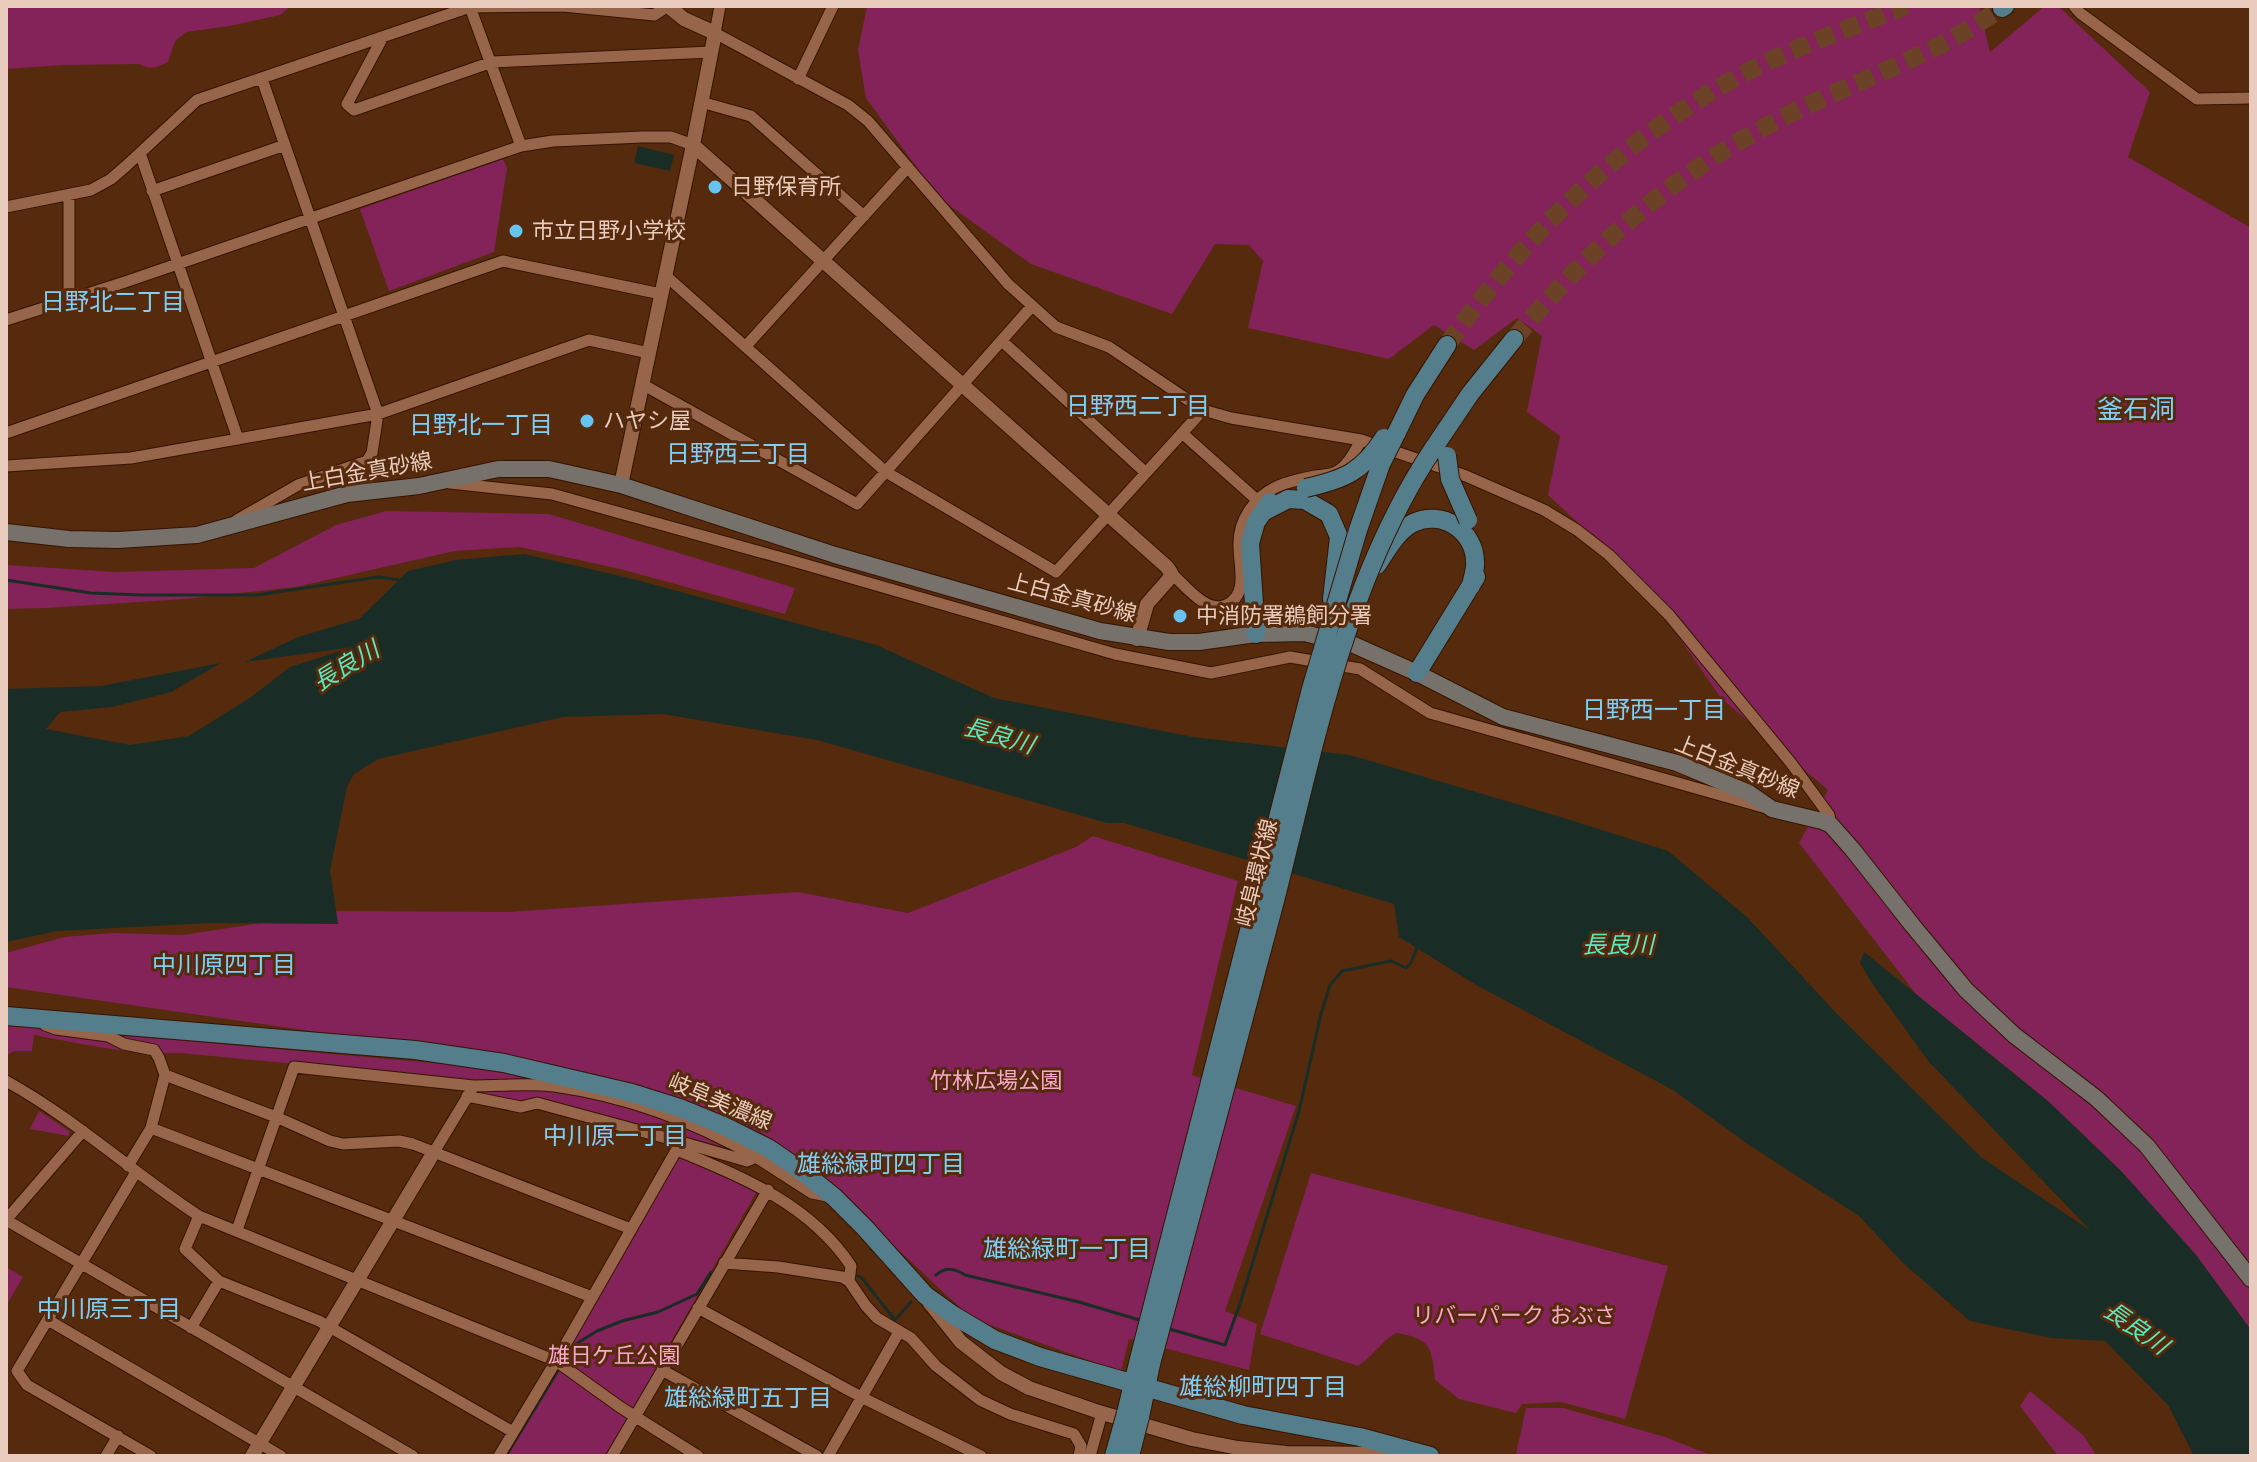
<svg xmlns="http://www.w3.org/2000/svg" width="2257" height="1462" viewBox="0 0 2257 1462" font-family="'Nunito Sans','Noto Sans JP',sans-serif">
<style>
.green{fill:#832359}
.water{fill:#192d26}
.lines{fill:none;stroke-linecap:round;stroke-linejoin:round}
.stream{stroke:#192d26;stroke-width:3}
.primary-tunnel{stroke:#6c4227;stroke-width:18;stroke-dasharray:18 9;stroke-linecap:butt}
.minor-casing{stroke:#351401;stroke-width:13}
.tertiary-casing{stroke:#351401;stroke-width:16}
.secondary-casing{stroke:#351401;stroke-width:18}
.primary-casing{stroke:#351401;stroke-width:20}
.minor{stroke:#976549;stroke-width:11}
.tertiary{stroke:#976549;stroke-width:14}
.secondary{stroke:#76726b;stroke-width:16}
.primary{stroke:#557e8c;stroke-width:18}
.primary-bridge-casing{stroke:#351401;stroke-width:20;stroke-linecap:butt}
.primary-bridge{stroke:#557e8c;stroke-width:18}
.poi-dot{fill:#67c4f0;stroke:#562a0d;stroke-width:3}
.labels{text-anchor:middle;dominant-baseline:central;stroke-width:6;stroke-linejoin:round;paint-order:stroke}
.poi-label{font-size:22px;fill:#e9ccbd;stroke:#562a0d;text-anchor:start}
.street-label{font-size:22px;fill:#e9ccbd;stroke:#562a0d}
.park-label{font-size:22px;fill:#f9a8cd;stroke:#562a0d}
.neighbourhood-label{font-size:24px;fill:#7cd0f9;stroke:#562a0d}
.water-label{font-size:24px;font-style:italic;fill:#56ebc0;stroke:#562a0d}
.quarter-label{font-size:26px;fill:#7cd0f9;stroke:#562a0d}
</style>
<rect width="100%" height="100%" fill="#562a0d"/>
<path class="green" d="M6,6H291L280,15L230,26L186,32L175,41L168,62C156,68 151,70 139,64L63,65L6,69Z
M867,6H1979L1990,52L2045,6H2058L2150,92L2128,157L2251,228V1330L2196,1255L2122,1172L2049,1102L1916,994L1799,843L1828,790L1721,698L1637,577L1548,495L1560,436L1527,412L1542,336L1517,318L1474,350L1434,325L1389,359L1248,328L1263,261L1249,245L1215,244L1172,314L1031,264L939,198L866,98L858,50Z
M503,159L507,168L494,252L389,291L360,209Z
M386,511L549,514L795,588L785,614L620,569L520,547L455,551L296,587L184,599L46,608L6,609V565L116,572L254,568L336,525Z
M1093,836L1238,881L1192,1075L1296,1106L1225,1311L1257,1324L1249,1370L1129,1339L1121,1372L971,1318L828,1184L760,1132L639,1089L514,1056L352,1037L6,987V953L64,937L113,933L183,935L338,911L507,912L798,892L908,913L1076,847Z
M6,1025L501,1069L629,1098L728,1148L554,1102L523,1101L466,1092L458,1079C436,1078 415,1073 392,1073L180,1053C130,1055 83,1044 34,1035L32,1051H14L6,1056Z
M39,1111L69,1131V1136L30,1129Z
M679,1156L757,1191L606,1456H506Z
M1311,1173L1668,1266L1625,1419L1561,1402L1522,1404L1516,1413L1459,1399L1435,1380C1432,1348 1431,1338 1396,1333C1379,1343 1375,1355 1358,1366L1260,1334Z
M6,1267L23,1277L6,1306Z
M2030,1391L2083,1435L2097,1456H2058L2020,1406Z
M1526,1408H1563L1665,1437L1713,1456H1522L1516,1454Z"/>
<path class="water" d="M638,146L674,155L670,171L634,163Z
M524,554L629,578L876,645L994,698L1193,737L1350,755L1564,818L1668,851L1748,918L1837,1014L1981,1157L2091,1231L1929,1062L1874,986L1860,963L1864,952L2049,1102L2122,1172L2196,1255L2251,1330V1456H2194L2168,1405L2105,1341L2051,1338L1970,1321L1903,1263L1859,1216L1749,1145L1673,1090L1478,986L1399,937L1394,904L1124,823H1107L817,740L663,714L563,717L378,759L354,774L347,787L330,870L338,924L210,923L57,931L6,942V689L101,686L221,663L171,692L112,707L60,712L46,729L130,745L189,736L251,697L290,667L353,647L245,662L298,637L359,619L408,571L456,560Z"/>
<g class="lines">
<path class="stream" d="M6,580L91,593L141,595H257L378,577L400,580
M936,1275C946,1267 954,1268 965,1275L1079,1302L1143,1321
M858,1276L861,1277L895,1320L911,1302
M1166,1328L1225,1345L1240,1304L1299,1111L1321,1014L1330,985L1342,971L1391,961L1406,968L1411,963L1418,945
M568,1359L576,1344L597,1331L622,1321L658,1312L697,1294L711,1272
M506,1456L559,1369"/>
<path class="primary-tunnel" d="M1514,339C1587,251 1672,175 1774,122C1831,92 1893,70 1950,40C1968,30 1985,19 2002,8
M1447,345C1522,239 1615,146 1728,82C1785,50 1846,30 1906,6"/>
<defs>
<path id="minor" d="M720,6L715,33L848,105L868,121L1008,284L1056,327L1109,347L1203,410L1231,418L1361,440C1355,451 1347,468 1334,473C1329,475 1321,475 1315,476C1290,481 1266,486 1251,508C1243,519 1239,530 1239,543C1238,563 1250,595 1226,605C1206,614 1185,585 1171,573
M2074,6L2080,13L2197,99L2251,98
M470,7L521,146
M383,37L347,104L354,110L492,62L711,52
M798,79L833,6
M701,102L751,116L864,216
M140,153L238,439
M152,191L285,145
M69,195V300
M6,207L91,190L111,179L126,166L197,100L470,7L563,6L654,15L668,6
M665,275L886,472L1056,572L1203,410
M6,320L125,282L521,146L553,141L642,137H671L693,145
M1002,341L1146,473
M746,346L908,167
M642,384L857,504L1032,306
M6,433L503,261L661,294
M1182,433L1257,500
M1361,440L1466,476L1544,510L1577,530L1609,555L1669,615L1791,763L1829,815L1831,825
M6,466L131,458L378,414L589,340L649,353
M450,483L552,494L793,561L1115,654L1211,673L1290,657L1360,669L1430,713L1763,807
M237,520L298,485L367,461L372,453L378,414L262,79
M45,1025L56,1029L108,1036L124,1044L154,1050L159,1058L165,1075
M6,1081C75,1119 133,1173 199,1216L556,1361L620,1407L698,1456
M467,1096L521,1107L537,1103L681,1142
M151,1128L592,1297
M677,1150C742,1177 810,1204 851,1266L849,1281
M434,1152L474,1086C500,1086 528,1083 554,1086C625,1096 694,1121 756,1157
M128,1166L151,1128L165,1075L276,1117L330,1141L343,1144L399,1141L413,1144L631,1229
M136,1172L17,1371L27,1385L151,1456
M199,1216L185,1249L219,1281
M6,1220L413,1456
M6,1220L83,1131
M237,1230L294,1067L474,1086
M724,1263L778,1267L842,1277L849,1281L866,1306L877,1318L911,1338L936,1366L980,1400L1010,1414L1074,1434L1081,1446L1079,1456
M698,1308L863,1398L981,1456
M48,1320L281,1456
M191,1328L219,1281L319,1321L513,1432
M662,1370L817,1456
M106,1456L118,1436
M499,1456L556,1361L681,1142L747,1161L756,1157L812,1193L827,1196
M612,1456L768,1190
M828,1456L899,1332
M1090,1456L1102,1413"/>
<path id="tertiary" d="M693,145L1167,567L1171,573L1169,579L1147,604L1137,639
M621,485L693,145L715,33L684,19L668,6
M929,1302L961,1342L1001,1373L1029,1388L1102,1413L1192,1439L1238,1448L1286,1453L1383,1454L1405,1451
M252,1456L434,1152"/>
<path id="secondary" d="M6,532L69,539L118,540L197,535L347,494L419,486L498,469H549L621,485L835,555L1100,631L1169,642H1199L1256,634L1304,633L1354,645L1417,673L1503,717L1677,763L1749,793L1772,809L1822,821L1831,825L1853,850L1913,926L1966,990L2014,1035L2096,1098L2147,1146L2251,1279"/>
<path id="primary" d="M2002,8L2005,6
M1396,434L1415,395L1447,345
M1433,449L1470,394L1514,339
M1263,512L1288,499L1305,500L1329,514L1339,537L1332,599
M1377,565C1387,550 1397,531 1413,523C1442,509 1475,531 1475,562C1476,569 1472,579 1471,586
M1256,634L1250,543L1256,522L1270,502
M1417,673L1476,577
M6,1016L415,1050L504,1063L632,1093L680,1108L724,1126L768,1148L803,1172L834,1197L865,1228L925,1295L953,1315L995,1340L1040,1357L1243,1415L1360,1437L1430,1456
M1126,1413L1139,1359
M1140,1417L1151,1364"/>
</defs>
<use href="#minor" class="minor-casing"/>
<use href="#tertiary" class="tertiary-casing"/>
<use href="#secondary" class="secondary-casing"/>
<use href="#primary" class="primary-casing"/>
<use href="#minor" class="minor"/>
<use href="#tertiary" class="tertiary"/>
<use href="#secondary" class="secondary"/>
<use href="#primary" class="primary"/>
<defs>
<path id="primary-bridge" d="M1447,456L1450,479L1468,520
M1306,488C1345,479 1362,472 1384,438
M1139,1359L1311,689L1358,530L1381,464L1396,434
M1151,1364C1193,1208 1235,1053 1276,897C1314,747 1346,579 1433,449
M1114,1456L1126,1413
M1130,1456L1140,1417"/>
</defs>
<use href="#primary-bridge" class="primary-bridge-casing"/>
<use href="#primary-bridge" class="primary-bridge"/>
</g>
<g class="poi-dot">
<circle cx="715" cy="187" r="8"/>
<circle cx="516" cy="231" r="8"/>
<circle cx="587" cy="421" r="8"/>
<circle cx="1180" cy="616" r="8"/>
</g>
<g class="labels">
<g class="poi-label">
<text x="731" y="187">日野保育所</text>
<text x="532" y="231">市立日野小学校</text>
<text x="603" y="421">ハヤシ屋</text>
<text x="1196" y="616">中消防署鵜飼分署</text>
</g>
<g class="street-label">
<text transform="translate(367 472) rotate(-10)">上白金真砂線</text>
<text transform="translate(1072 598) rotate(15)">上白金真砂線</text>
<text transform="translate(1737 767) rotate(22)">上白金真砂線</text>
<text transform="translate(1257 873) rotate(-76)">岐阜環状線</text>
<text transform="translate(720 1102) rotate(23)">岐阜美濃線</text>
</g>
<g class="park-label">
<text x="996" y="1081">竹林広場公園</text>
<text x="1514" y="1316">リバーパーク おぶさ</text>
<text x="614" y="1356">雄日ケ丘公園</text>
</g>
<g class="neighbourhood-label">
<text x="113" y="302">日野北二丁目</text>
<text x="1138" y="406">日野西二丁目</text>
<text x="481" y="425">日野北一丁目</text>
<text x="738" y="454">日野西三丁目</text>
<text x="1654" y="710">日野西一丁目</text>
<text x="224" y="965">中川原四丁目</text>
<text x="615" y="1136">中川原一丁目</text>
<text x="881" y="1164">雄総緑町四丁目</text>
<text x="1067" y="1249">雄総緑町一丁目</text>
<text x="109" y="1309">中川原三丁目</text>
<text x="1263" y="1387">雄総柳町四丁目</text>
<text x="748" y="1398">雄総緑町五丁目</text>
</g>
<g class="water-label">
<text transform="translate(346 666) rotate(-31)">長良川</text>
<text transform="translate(999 736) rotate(16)">長良川</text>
<text x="1618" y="945">長良川</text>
<text transform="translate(2136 1328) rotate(35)">長良川</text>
</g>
<g class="quarter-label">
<text x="2136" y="409">釜石洞</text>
</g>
</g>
<rect width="2257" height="1462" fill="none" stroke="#e9ccbd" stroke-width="16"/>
</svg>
